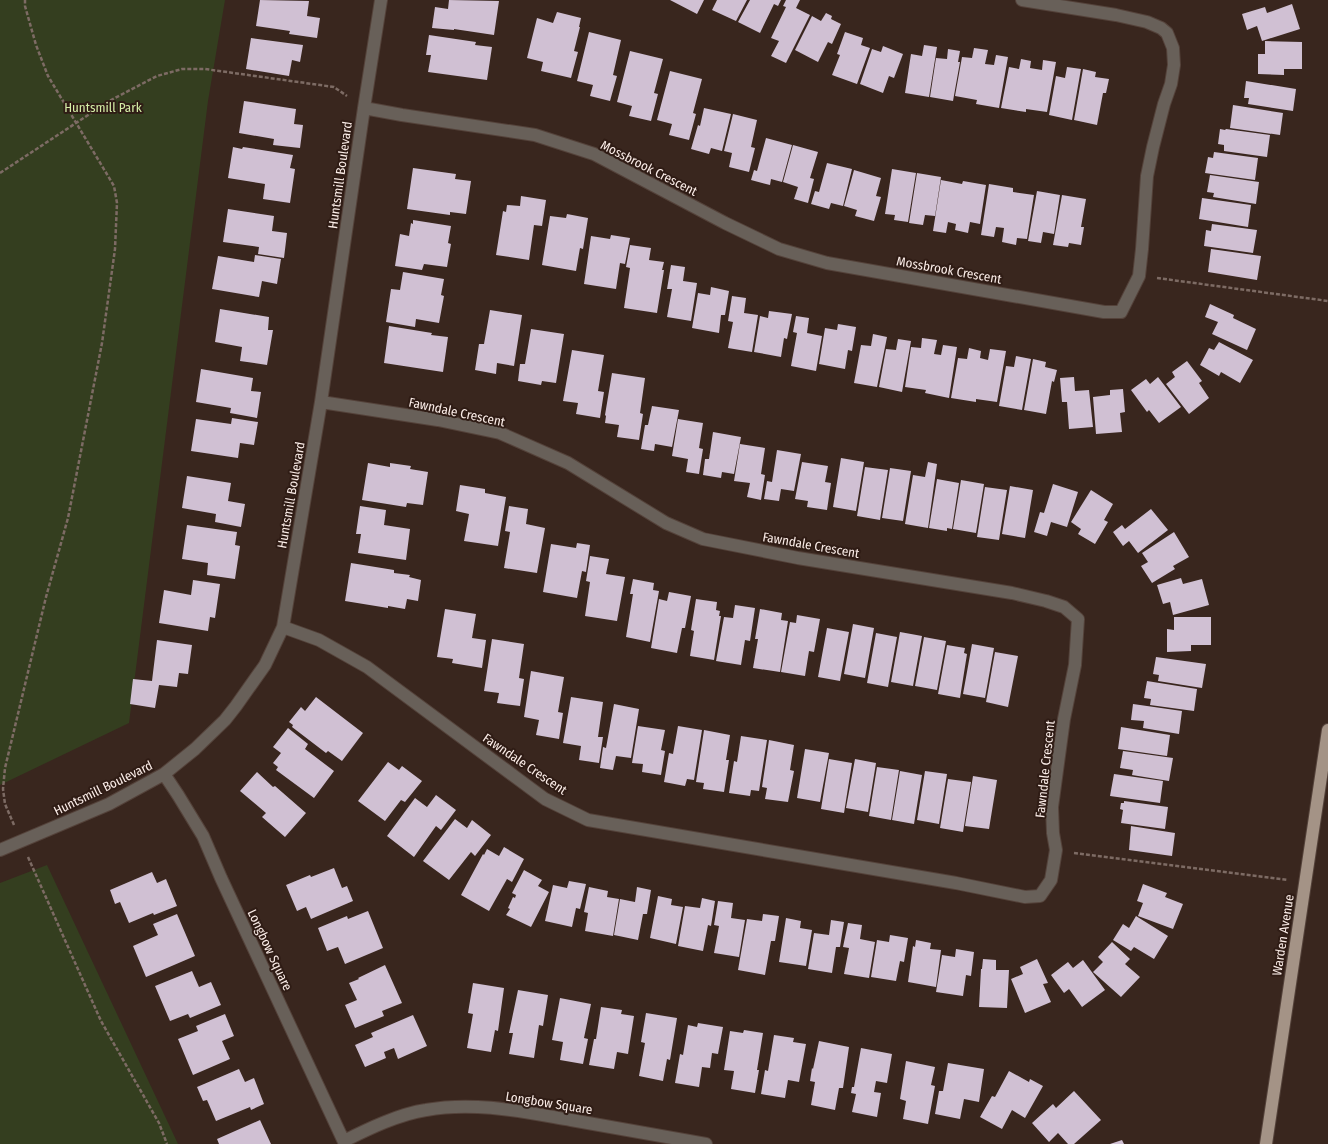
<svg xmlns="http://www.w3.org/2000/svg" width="1328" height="1144" viewBox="0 0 1328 1144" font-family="'Fira Sans Condensed',sans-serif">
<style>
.green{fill:#343e1f}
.building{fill:#d0c0d3}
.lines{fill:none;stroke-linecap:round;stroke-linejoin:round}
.minor-casing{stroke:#54423a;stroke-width:14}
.major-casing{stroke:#54423a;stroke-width:14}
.path{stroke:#7d6b64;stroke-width:2.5;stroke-dasharray:4 2;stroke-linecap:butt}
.minor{stroke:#686059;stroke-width:12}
.major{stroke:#a49386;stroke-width:12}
.labels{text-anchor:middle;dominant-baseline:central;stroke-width:4;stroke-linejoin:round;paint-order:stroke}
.park-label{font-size:13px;fill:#d5eea7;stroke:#2f1c15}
.street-label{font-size:13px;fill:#fbede8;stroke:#2f1c15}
</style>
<rect width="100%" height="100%" fill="#39261e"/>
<path class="green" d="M0,0H225L208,101L129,723L0,785Z
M47,865L178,1144H0V883Z"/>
<path class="building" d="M260,0L309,1L307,16L320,18L317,38L289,34L290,31L256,26Z
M449,0L499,1L494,35L454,29V30L432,28L435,7L448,9Z
M670,0H704L697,14Z
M717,0H747L736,21L712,10Z
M750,0H781L778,6L774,4L760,33L738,22Z
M786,0H800L796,8L810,15L786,63L771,56L779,41L771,38L786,7L783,6Z
M1292,4L1300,29L1262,41L1257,26L1247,30L1242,14L1265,7L1267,13Z
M557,12L581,18L579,27H580L574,51L578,52L571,78L541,71L543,62L527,58L537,18L553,23Z
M826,13L832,16L831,19L841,24L832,44L828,42L818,62L795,50L812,16L821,21Z
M589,32L621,40L613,75L617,76L610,101L590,96L593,85L577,81Z
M845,32L863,38L861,45L870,48L857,84L832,75L840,55L837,54Z
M429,35L476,42L475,45L492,47L487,80L428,72L431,55H426Z
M251,38L303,45L300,62L292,60L289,76L246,69Z
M1265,41L1302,42V69H1284V75L1258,74V54H1265Z
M924,45L937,47L929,97L905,93L911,54L922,56Z
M883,46L903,54L894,78L889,76L883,93L860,84L872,49L881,52Z
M974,48L988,50L985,64L994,65L996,55L1008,57L999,108L976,104L977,100L955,96L962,57L972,58Z
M948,49L960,51L958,62H960L953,101L930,97L936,58L947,59Z
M630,51L663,59L654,93L658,94L651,121L629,116L632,106L617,102Z
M1021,59L1031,61L1030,68L1042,70L1043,60L1056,62L1047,112L1026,109V112L1001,108L1009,67L1019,69Z
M1067,67L1081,69L1072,120L1049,115L1056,76L1065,78Z
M1083,69L1096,72L1095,77L1109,79L1106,93H1103L1097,125L1074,120Z
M670,71L702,79L693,113L696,114L689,140L669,135L672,124L657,120Z
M1246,81L1296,89L1293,111L1248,104L1249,98H1244Z
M244,101L296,109L294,124L303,125L300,148L273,145L274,139L239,133Z
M1233,105L1283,113L1280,135L1230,128Z
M704,108L731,114L722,151L711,148L709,154L691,149L698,125L700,126Z
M733,114L757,120L751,147L755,148L749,172L729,167L732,153L724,151Z
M1220,129L1225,130L1226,129L1270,135L1267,157L1224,151V145L1218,144Z
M766,138L792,145L782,182L771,179L770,185L751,180L754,170L757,171Z
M793,145L818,152L810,178L814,179L808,203L794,199L798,187L783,182Z
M233,147L242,149L243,147L293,155L290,168L295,169L290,203L263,199L265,184L228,178Z
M1214,152L1258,158L1255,180L1205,173L1208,157L1213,158Z
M827,163L852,169L843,206L831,203L829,209L811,204L815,191L819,192Z
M413,168L456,174L455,179L471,181L466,214L450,212V215L407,209Z
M892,169L916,173L908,222L894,220L895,215L885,214Z
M854,170L881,178L876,196L881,197L874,221L855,216L857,210L844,206Z
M917,173L941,177L935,216L925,215L923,225L909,223Z
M1210,175L1259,182L1256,204L1213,197L1214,193L1207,192Z
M941,180L962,184L963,181L986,185L980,224L970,222L968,233L955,230L956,224L948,222L946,233L933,231Z
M989,184L1013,188V192L1034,195L1027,239L1017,238L1016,245L1002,242L1004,228L996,227L994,237L981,235Z
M1037,191L1060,195L1054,234L1043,232L1041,243L1028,241Z
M1062,195L1086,199L1081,227H1084L1081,245L1069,243L1068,247L1053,245Z
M521,196L546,200L542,226L534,225L529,260L496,255L503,211L506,212L507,205L520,206Z
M1202,198L1251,205L1248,227L1199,219Z
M228,209L274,216L272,231L287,233L284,258L258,254L259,247L223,242Z
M567,214L588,218L583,249L580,248L576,271L542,265L550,216L566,218Z
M413,220L451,226L448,243L451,244L447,267L424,264L422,270L395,266L400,234L409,236L411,223L413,224Z
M1212,224L1257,230L1253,253L1204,246L1206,230L1211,231Z
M611,235L630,238L625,264L620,263L616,289L584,284L591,236L610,239Z
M630,245L651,248L649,260L664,262L662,270H664L657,313L624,308L630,268L626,267Z
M1211,249L1261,256L1257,280L1208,272Z
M255,255L281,259L277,284L262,281L259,297L212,289L218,256L254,262Z
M671,265L685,267L683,281L697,283L691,321L667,317L672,289H667Z
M403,272L444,279L441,295L444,296L439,323L416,319L415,327L386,322L391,289L400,290Z
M711,287L729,291L725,315H721L719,333L692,328L698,293L710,295Z
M732,296L746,298L744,313L758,315L752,352L728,348L733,322L728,321Z
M1210,304L1234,315L1233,318L1256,329L1247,350L1212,334L1218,322L1205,317Z
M220,309L269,317L268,330H273L267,365L240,361L242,347L215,342Z
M490,310L522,315L514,366L497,363L496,374L475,370L479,344H484Z
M769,311L792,314L787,339L784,338L781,357L754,352L760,316L768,318Z
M796,316L809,318L807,333L822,336L816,371L791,366L797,333L793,332Z
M838,324L856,327L852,351L848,350L845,369L819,364L825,328L837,330Z
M389,326L432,333L431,335L448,337L443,372L384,363Z
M531,329L564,334L556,383L542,381L541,385L518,381L520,364H525Z
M873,334L887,337L877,387L854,383L861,345L871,346Z
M922,338L937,340L934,354L941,355L943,345L957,347L949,398L925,393L926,390L905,387L911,347L921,348Z
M898,339L911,341L902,392L879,387L886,349L896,350Z
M1219,342L1253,360L1240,383L1221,372L1219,376L1200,365L1209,348L1214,350Z
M969,348L981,351L980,358L988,360L990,349L1006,351L997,402L976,399V402L951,398L958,358L967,359Z
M572,350L604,355L598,391L604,392L600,418L576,414L578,403L563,401Z
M1016,356L1031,359L1022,410L999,406L1006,366L1014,367Z
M1033,359L1046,362L1045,367L1057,370L1054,382L1052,381L1046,414L1024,410Z
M1187,361L1202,381L1199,383L1209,398L1189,414L1166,384L1175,377L1172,372Z
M201,369L253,378L251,391L261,392L257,418L230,413L231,408L196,402Z
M612,373L645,378L640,413L643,414L639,440L617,437L619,425L605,423L606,416L605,415Z
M1074,377L1075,391L1089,390L1093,427L1069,429L1067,402H1062L1060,378Z
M1158,377L1181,407L1159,423L1149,410L1147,412L1131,390L1146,379L1150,384Z
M1123,389L1125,412L1120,413L1122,432L1096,434L1093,397L1110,395V390Z
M652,406L679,410L672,447L655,444L654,451L641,449L645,425H648Z
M232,418L258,422L254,445L240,443L238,458L191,451L196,419L231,424Z
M678,419L703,423L699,448L703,449L699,474L686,472L688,459L672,456Z
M713,432L741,437L734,474L722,472L721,478L703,475L705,459H709Z
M740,444L765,448L761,474L765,475L761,500L747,497L750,483L734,481Z
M777,450L801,454L794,491L781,489L779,501L764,499L767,481L772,482Z
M841,458L864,462L856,511L833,507Z
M802,462L828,466L825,482L831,483L827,510L807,507L808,501L795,499Z
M928,462L937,464L928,528L905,524L913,475L925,477Z
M368,463L390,467V463L411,466L410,469L428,472L423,505L407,503L406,507L362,500Z
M865,467L888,470L880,520L857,516Z
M890,468L911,471L903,521L882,518Z
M187,476L231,483L228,501L245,504L241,527L215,522L216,514L182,508Z
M937,479L959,483L952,529L947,528V531L929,528Z
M961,480L984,484L976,533L953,529Z
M1053,484L1078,492L1067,527L1051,522L1047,536L1034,532L1040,512L1044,513Z
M460,485L485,489V493L506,497L498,546L464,541L469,514L456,511Z
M1010,486L1033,490L1025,538L1002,534Z
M985,487L1007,490L999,540L977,537Z
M1091,490L1113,504L1104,520L1108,522L1095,544L1078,534L1081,529L1071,522Z
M360,506L386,510L384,525L410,529L406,560L358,553L361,534H356Z
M509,506L528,509L526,524L545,528L537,573L504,568L510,532L505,531Z
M1151,509L1168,530L1138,553L1129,541L1123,546L1113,532L1122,525L1125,529Z
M187,525L237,532L235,545L240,546L235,579L207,575L208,563L182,559Z
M1174,532L1189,557L1173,566L1175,569L1152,583L1141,566L1148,562L1142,553Z
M577,543L590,545L586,572L582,571L577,598L543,592L551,544L576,548Z
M590,556L609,559L606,574L625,577L617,621L585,616L590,582L586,581Z
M351,563L394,570V573L410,575L409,577L421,580L418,601L407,599L405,609L388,606V608L345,601Z
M1181,578L1183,584L1202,579L1209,605L1173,615L1170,602L1163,604L1157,585Z
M633,579L654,583L653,590L659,591L650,642L626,637L633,594H630Z
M193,580L220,584L215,618L210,617L208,631L159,623L164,590L191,595Z
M669,592L691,596L685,628H682L677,653L651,648L659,599L667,601Z
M696,599L717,602L716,610L720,611L719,616H721L714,660L690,656L694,631L691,630Z
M735,605L755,608L750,641L745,640L741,665L716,661L724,617L733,618Z
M445,609L476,614L472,638L486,640L482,668L452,663L453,659L437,657Z
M760,609L782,613L781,620L788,621L780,672L753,668L758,639H755Z
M797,615L820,619L814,652L809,651L805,676L781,672L790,622L796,623Z
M1174,617H1211V645H1191V651L1167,652V629L1174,630Z
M853,624L874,628L865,678L844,674Z
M827,628L849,632L840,681L818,677Z
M900,632L922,636L913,686L891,682Z
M876,633L897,637L888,687L867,683Z
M924,637L946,641L937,690L915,686Z
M492,639L524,644L519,678L524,679L520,706L497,703L499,693L484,691Z
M157,640L192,645L188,674L179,673L177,687L159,685L155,708L130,704L133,679L152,681Z
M972,644L994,648L985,698L963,694Z
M947,645L965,648L964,653L967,654L960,698L938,694Z
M995,652L1018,656L1008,707L986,702Z
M1156,657L1206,664L1202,688L1158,681L1159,675L1153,674Z
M531,671L564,677L558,712L563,713L559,739L536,735L539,720L524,717Z
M1147,681L1197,689L1194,711L1150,705L1151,699L1144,698Z
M316,697L363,733L342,761L328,751L326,753L292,727L293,725L289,722L301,707L305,711Z
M571,697L603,702L598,737H603L599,763L579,760L581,746L563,743Z
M614,704L639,709L631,758L616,756L613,770L600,768L603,747L606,748Z
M1133,704L1182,711L1179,734L1143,728L1144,721L1131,720Z
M638,726L665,730L661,750L665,751L661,775L642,772L643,764L632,763Z
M678,726L702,730L694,780L687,779L685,786L664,782L669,753L673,754Z
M1121,727L1170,735L1167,756L1118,749Z
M288,728L308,744L305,749L334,771L314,798L276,770L278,767L273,763L281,753L273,747Z
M704,730L730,735L726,760H729L724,792L703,789L704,783L696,782Z
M741,736L767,740L759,791L751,790L750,796L729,793L734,761L737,762Z
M769,740L794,745L790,770L794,771L788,802L765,799L767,788L762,787Z
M805,749L829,753L820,802L797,798Z
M1123,751L1173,758L1169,781L1132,775L1133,770L1120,768Z
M829,759L852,763L844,813L821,809Z
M855,759L876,763L868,812L846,808Z
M388,762L399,770L402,766L422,781L405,802L401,800L385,821L358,801Z
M877,767L899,770L891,820L869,816Z
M900,771L922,775L914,824L892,820Z
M925,771L947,774L939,824L917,820Z
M257,772L273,787L275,786L306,813L285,837L262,817L266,813L240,791Z
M1114,774L1163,781L1160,803L1110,796Z
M973,776L997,780L989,829L965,826Z
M948,779L971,782L963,832L940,828Z
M436,795L456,810L441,830L436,826L414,857L387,836L415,798L427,807Z
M1124,801L1168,807L1165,829L1121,823L1123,810L1120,809L1121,803H1124Z
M455,819L467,828L472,820L491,835L475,856L471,852L449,880L423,861Z
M1131,826L1175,833L1172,856L1129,850Z
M504,847L524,859L512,882L507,879L489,911L461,895L483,854L484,855L487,849L499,856Z
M334,868L342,888L347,886L353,901L311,919L306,907L297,911L286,885L310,875L311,877Z
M524,870L542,880L538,886L549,892L531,927L506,915L510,909L508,908L513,897L515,898L516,895L512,893Z
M152,872L157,883L166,879L177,906L154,915L153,913L129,923L120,902L115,904L110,890Z
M569,881L586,884L580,909L576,908L572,927L545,921L553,885L567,888Z
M1143,884L1167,893L1165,897L1183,904L1173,929L1138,916L1143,903L1137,901Z
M589,887L608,891L607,897L619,899L613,936L585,931L588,913L584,912Z
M637,887L651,890L647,914H643L638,940L614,935L620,899L635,902Z
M658,896L672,899L671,905L683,907L676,944L650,938Z
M702,898L715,901L711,926L708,925L703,951L678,946L685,906L700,908Z
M718,901L733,903L731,918L745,920L739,957L714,953L719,926L714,925Z
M368,911L383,948L345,964L338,947L327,951L318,928L347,916L348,919Z
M177,914L195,956L146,977L133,946L158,935L153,924Z
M763,914L779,916L775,941H771L765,975L738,970L747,919L762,921Z
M1136,916L1168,936L1154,959L1134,947L1131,951L1113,940L1123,924L1129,928Z
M786,918L801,921L800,928L812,930L806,966L779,962Z
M831,920L844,922L840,947H836L832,973L808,969L814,933L829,935Z
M848,923L862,925L860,939L875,942L869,978L844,974L849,948L843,947Z
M890,935L908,938L904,962L900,961L896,981L871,977L877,940L889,942Z
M916,940L931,943L930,949L941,950L936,987L908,982L913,946L915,947Z
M1112,942L1130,959L1125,964L1140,977L1121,997L1093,972L1103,962L1098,957Z
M956,949L974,952L971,976L966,975L963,996L936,992L942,955L955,957Z
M983,959L996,960V970H1009L1007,1008L979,1007L981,969H982Z
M1037,959L1048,983L1043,984L1051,1002L1025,1013L1011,979L1023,974L1020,967Z
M1083,960L1105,990L1082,1007L1069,989L1064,993L1051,975L1068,962L1073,968Z
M385,965L402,1003L382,1011L384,1016L355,1028L345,1005L357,1000L349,983L359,979L358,978Z
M192,971L199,987L211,982L221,1005L190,1018L188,1014L170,1021L155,986Z
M473,983L504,988L498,1031L495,1030L491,1052L467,1048L473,1014L468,1013Z
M518,990L548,995L543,1026L539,1025L534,1058L509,1054L513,1033H509Z
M560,998L591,1004L584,1038L588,1039L583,1064L560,1060L563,1042L552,1040Z
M601,1007L622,1010L621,1014L634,1016L628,1054L617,1052L614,1069L589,1065L594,1039H596Z
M646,1013L677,1018L670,1060L667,1059L663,1081L639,1076L645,1043L641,1042Z
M225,1014L234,1036L222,1041L230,1059L193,1075L178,1039L198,1031L196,1026Z
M413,1015L427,1046L398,1059L394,1048L384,1052L386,1058L365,1067L355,1045L373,1037L371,1033Z
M698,1023L723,1027L718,1054L712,1053L710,1068L702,1067L699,1087L675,1083L680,1054L683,1055L688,1025L697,1027Z
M744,1030L763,1033L757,1070H759L755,1093L731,1089L734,1071L724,1070L730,1031L743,1033Z
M774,1035L794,1038L793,1042L806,1044L799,1082L788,1080L785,1098L761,1094L765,1070L768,1071Z
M819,1041L849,1047L843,1088H839L835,1110L811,1105L815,1082L810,1081L812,1068L813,1069Z
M861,1048L892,1054L887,1083L876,1081L874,1092L881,1093L877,1117L852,1112L856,1094L851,1093L852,1087H854Z
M906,1061L935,1067L931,1085L935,1086L928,1124L903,1119L906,1101L900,1099Z
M948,1063L984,1069L979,1102L964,1099L960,1119L935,1114L939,1091H943Z
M239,1069L245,1082L254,1078L264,1104L251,1110L250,1107L216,1121L207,1100L203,1101L197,1087Z
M1009,1071L1029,1082L1030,1079L1043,1086L1025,1118L1012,1110L1002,1129L980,1117L992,1096L995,1097Z
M1074,1091L1101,1120L1074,1144H1068L1058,1133L1049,1142L1032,1123L1053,1104L1056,1108Z
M260,1120L271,1144H219L217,1139Z
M1122,1140L1124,1144H1110Z"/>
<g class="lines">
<defs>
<path id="minor" d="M364,108L402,115L535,135L594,154L725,223L779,249L827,263L1104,312H1121L1139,276L1142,249L1147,176L1153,147L1164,104L1171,84L1174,65L1173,48L1167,33L1161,28L1147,22L1116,15L1022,0
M283,627L319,640L367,667L518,779L545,799L588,820L956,883L1025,897L1040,896L1051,880L1056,850L1053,833L1052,807L1064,719L1075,665L1078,619L1064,607L1046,601L1012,593L798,558L703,539L666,523L568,463L500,433L438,420L321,402
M164,774L178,795L203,836L221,878L345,1144
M0,850L109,804L164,774L195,749L225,720L236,706L265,665L283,627L321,402L364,108L381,0
M344,1141C368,1129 399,1114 426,1110C475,1101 524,1112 571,1120C616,1128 661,1136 706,1144"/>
<path id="major" d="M1266,1144L1328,730"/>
</defs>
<use href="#minor" class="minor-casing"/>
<use href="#major" class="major-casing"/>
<path class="path" d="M0,173L111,100L157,76L182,69H205L334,87L347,96
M1157,278L1328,301
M14,825L5,804L3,789L5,768L46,597L68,518L102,343L115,249L117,203L114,186L48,76L36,45L25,6V0
M1074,853L1288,880
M28,857L101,1021L159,1123L167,1144"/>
<use href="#minor" class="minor"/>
<use href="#major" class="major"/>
</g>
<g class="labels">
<g class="park-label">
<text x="103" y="107">Huntsmill Park</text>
</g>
<g class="street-label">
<text transform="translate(649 168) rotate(27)">Mossbrook Crescent</text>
<text transform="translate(340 175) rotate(-82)">Huntsmill Boulevard</text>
<text transform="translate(949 270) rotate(10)">Mossbrook Crescent</text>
<text transform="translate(457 412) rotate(12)">Fawndale Crescent</text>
<text transform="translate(291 495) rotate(-80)">Huntsmill Boulevard</text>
<text transform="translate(811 545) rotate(10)">Fawndale Crescent</text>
<text transform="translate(525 764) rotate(34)">Fawndale Crescent</text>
<text transform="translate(1045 769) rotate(-84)">Fawndale Crescent</text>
<text transform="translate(103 788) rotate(-26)">Huntsmill Boulevard</text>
<text transform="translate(1283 935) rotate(-81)">Warden Avenue</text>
<text transform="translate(270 950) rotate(65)">Longbow Square</text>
<text transform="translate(549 1103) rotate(9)">Longbow Square</text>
</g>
</g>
</svg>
